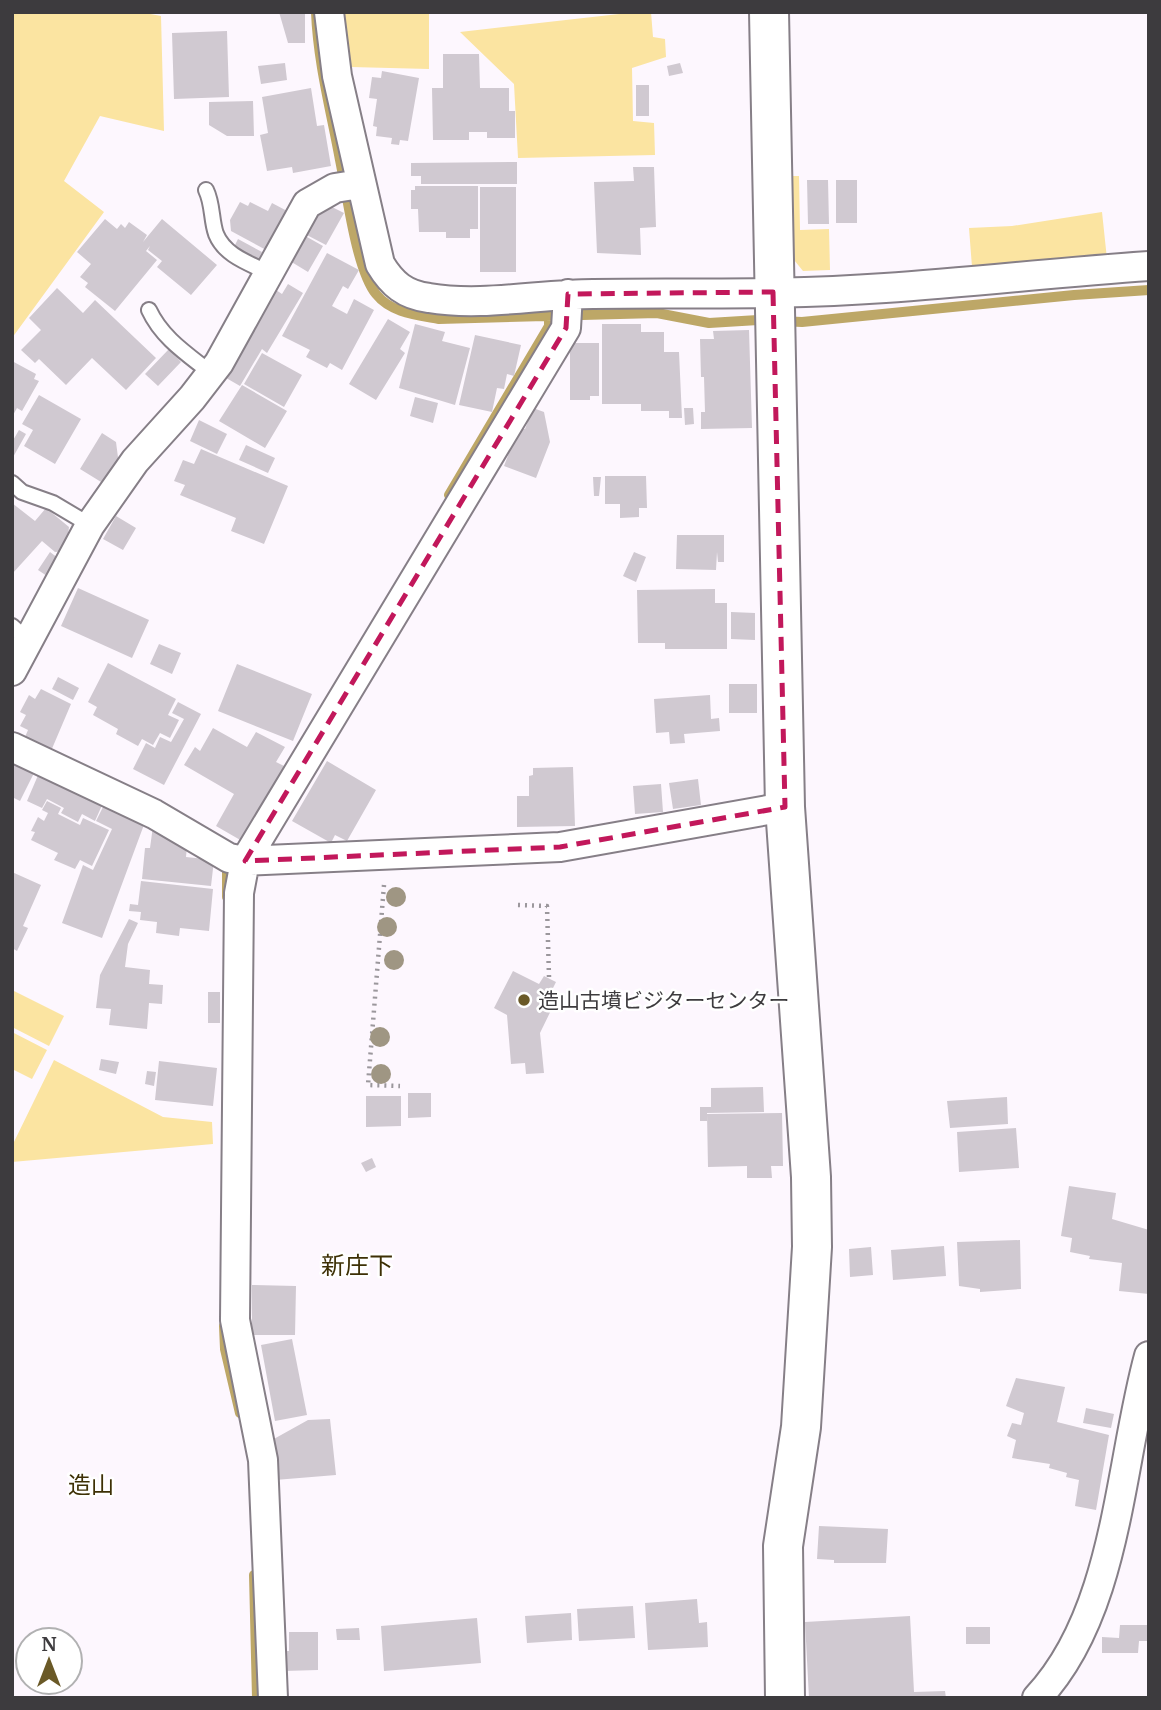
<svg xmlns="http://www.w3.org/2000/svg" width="1161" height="1710" viewBox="0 0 1161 1710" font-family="Merriweather,'Noto Sans JP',serif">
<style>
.green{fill:#fbe4a1}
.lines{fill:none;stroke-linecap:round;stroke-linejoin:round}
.stream{stroke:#bda767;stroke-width:10}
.building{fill:#d0c9d1}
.lane-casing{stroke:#867f87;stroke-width:18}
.street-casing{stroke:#867f87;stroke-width:32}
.secondary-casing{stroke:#867f87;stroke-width:42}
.path{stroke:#9b979c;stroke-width:4.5;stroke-dasharray:2 5;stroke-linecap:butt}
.lane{stroke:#fff;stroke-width:14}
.street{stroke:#fff;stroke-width:28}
.secondary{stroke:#fff;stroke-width:38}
.tree{fill:#9f9683}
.marked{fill:none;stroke:#c2185b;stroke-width:5;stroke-dasharray:14 9;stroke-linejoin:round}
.poi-dot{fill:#6a5927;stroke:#fff;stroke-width:2.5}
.labels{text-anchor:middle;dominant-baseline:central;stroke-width:5;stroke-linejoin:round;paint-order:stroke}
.poi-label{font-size:21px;fill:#3d3b3e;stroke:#fff;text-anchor:start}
.neighbourhood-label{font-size:23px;fill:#3d3005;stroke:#fff}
.quarter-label{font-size:24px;fill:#3d3005;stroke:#fff}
</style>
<rect width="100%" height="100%" fill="#fdf7fe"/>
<path class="green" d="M12,12H140L161,16L164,131L100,116L64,181L104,212L12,338Z
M342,12H429V69L351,67Z
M637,12H651L653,37L665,39L666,57L632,68L633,121L654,123L655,155L518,158L514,84L460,32Z
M789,176H799L800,230L829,229L830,270L803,271L790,255Z
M1102,212L1107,259L972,267L969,228L1012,226Z
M12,990L64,1016L49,1046L12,1027Z
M12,1032L47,1050L32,1079L12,1069Z
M54,1060L163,1117L212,1122L213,1144L12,1162V1146Z"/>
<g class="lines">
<path class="stream" d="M316,12C318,63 331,111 340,160C347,193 356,269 376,294C391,313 417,315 439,319L657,313L709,323L758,320L802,322L1074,295L1149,290
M449,495L549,326V316
M227,897V871L232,862
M224,1326L225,1349L240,1413
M254,1575L257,1698"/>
</g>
<path class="building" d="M279,12H305V43H288Z
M227,31L229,97L174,99L172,33Z
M443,54H479L480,88H509V111H515V138H487V132H469V140H433L432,88H443Z
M285,63L287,80L261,84L258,66Z
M680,63L683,73L669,76L667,66Z
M382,71L419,78L408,141L400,140L399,145L391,144L392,138L376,136L377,127L373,126L377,99L369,98L372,77L381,78Z
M636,85H649V116H636Z
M311,88L317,126L324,125L331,166L293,173L292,167L267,171L260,135L268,133L262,97Z
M253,101L254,136H227L209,125V102Z
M517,162V184H421V176H411V163Z
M633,167H654L656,227L640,228L641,255L597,253L594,182L634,181Z
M807,180H828L829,224H808Z
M836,180H857V223H836Z
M415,186H478V229H470V238H446V232H419L418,209H411V190H415Z
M480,187H516V272H480Z
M240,202L248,206L250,202L268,211L272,203L289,212L268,251L231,231L230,220Z
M324,203L344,213L326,245L303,233Z
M105,219L117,229L121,224L125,228L129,222L147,235L143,242L162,219L217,265L191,295L157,267L162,261L148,250L150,246L146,251L157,260L115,311L85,287L88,283L80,277L91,264L77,252Z
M300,233L323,246L308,272L285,258Z
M238,239L262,252L258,260L234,247Z
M327,253L359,270L348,289L343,286L332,306L347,314L354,299L374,310L342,370L330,363L327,368L306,357L310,350L282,336Z
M288,284L303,293L267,353L262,349L240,386L221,375L273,288L282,294Z
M57,288L83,313L95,300L156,358L126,390L92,358L66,385L39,359L35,363L21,350L41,330L29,318Z
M388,319L410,332L400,349L405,353L376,400L349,384Z
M415,324L445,332L442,341L470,348L455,405L399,388Z
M602,324H641V332H664V352H679L682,418H669V411H641V404H602Z
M749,330L752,428L701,429V412H705L704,377H701L700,339H714L713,331Z
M475,335L521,345L514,376L507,374L504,389L497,388L492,412L459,405Z
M570,343H599V396H590V400H570Z
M169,349L181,362L158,386L145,374Z
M262,353L302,375L284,407L244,384Z
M12,361L36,374L34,379L39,381L22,411L17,408L12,417Z
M242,385L287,411L265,448L219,421Z
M39,395L81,419L55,464L24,446L33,430L22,424Z
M415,397L438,403L433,423L410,416Z
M533,408L544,412L550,442L536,478L504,466L519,427L525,429Z
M684,408H693L694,424L685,425Z
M199,420L227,434L217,454L190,441Z
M19,430L26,434L12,459V442Z
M102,433L116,442L119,465L106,485L80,469Z
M246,445L275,458L268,473L239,460Z
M201,449L288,486L264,544L231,531L236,518L180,495L185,485L174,481L183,460L194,464Z
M605,476H646L647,508H639V517L620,518V504H605Z
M593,477H601L599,496H594Z
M12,503L35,521L46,508L69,527L66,551L55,552L42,541L12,574Z
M116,516L136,528L123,550L103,539Z
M677,535H724V562H718L717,552L716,570L676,569Z
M50,552L62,561L50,578L38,570Z
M634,552L646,557L636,582L623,576Z
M78,588L149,620L132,658L61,626Z
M715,589V603H727V649H665V643H638L637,590Z
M731,612L755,613V640L731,639Z
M159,644L181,653L172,674L150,664Z
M108,663L176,699L168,715L179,720L170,738L160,733L153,745L142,739L138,746L116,734L118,729L93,715L97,707L88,702Z
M237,664L312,694L293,741L218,711Z
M58,677L79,688L73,700L52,689Z
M729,684H757V713H729Z
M41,689L71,704L51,751L25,737L28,730L20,726L26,715L20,712L29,695L35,699Z
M710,695L711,719L719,718L720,731L684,734L685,743L670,744L669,732L656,733L654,699Z
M178,702L201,714L164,785L133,769L146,743L155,748L160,737L171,742L184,719L172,713Z
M213,728L247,747L256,732L285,747L276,762L284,766L242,841L216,826L234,794L184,765L195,747L200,751Z
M327,761L376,790L347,841L335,835L331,843L292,821Z
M12,762L34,773L20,801L12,797Z
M573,767L575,826L517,827V796H529V776L533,775V768Z
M39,773L103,803L95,821L82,814L78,822L61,813L64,808L47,799L42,808L27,801Z
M698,779L701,805L673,809L669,783Z
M661,784L663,812L635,814L633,786Z
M47,801L61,808L58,814L80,825L83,818L109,830L92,866L80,860L75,869L54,860L58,853L31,840L35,832L31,831L38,817L44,821L48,813L42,810Z
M105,803L145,822L102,938L62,923L83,865L93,870L112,829L96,821Z
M153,826L187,846L186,857L214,860L211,886L142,879L145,848H150Z
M12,872L41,885L23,926L28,928L17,951L12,948Z
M141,881L213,889L209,931L180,928L179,936L156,933L157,922L140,920L141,912L129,911L130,904L138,905Z
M129,919L138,923L128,944L125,967L150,970L149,984L163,985L162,1004L149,1003L147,1029L109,1025L111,1009L96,1008L100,975Z
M513,971L539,984L544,976L556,982L552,990L559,994L540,1033L544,1073L526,1074L525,1063L511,1064L507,1015L494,1008Z
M208,992H220V1023H208Z
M101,1059L119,1062L116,1074L99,1070Z
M159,1061L217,1068L213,1106L155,1100Z
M147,1071L156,1072L154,1086L145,1084Z
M763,1087L764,1112L707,1113V1121H700V1107H711V1088Z
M408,1093H431V1117L408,1118Z
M366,1096H401V1126L366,1127Z
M1007,1097L1008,1124L950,1128L947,1101Z
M782,1113L783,1166H771L772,1178H747V1166L708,1167L707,1114Z
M1016,1128L1019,1168L959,1172L957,1132Z
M372,1158L376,1167L366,1172L361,1163Z
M1069,1186L1116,1193L1112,1219L1149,1230V1294L1119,1291L1122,1263L1089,1259L1090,1256L1070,1252L1072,1238L1061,1236Z
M1020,1240L1021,1289L980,1292V1289L959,1286L957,1242Z
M944,1246L946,1276L893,1280L891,1250Z
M871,1247L873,1275L850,1277L849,1249Z
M252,1285L296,1286L295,1335H252Z
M292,1339L307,1415L275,1421L261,1345Z
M1016,1378L1065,1387L1057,1422L1109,1435L1096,1510L1075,1506L1079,1480L1066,1477L1067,1473L1049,1468L1050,1464L1012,1458L1016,1440L1007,1436L1012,1423L1021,1425L1024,1413L1006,1406Z
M1086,1408L1114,1414L1111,1428L1083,1423Z
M330,1419L336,1475L275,1480L272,1440L308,1420Z
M819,1526L888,1529L886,1563H834V1560L817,1559Z
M697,1599L699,1623L707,1622L708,1647L648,1650L645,1603Z
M633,1606L635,1638L579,1641L577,1609Z
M571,1613L572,1640L527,1643L525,1616Z
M910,1616L914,1692L945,1691L946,1698H809L805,1622Z
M477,1618L481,1663L384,1671L381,1626Z
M1120,1625H1148V1641H1139L1138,1653H1102V1637L1119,1638Z
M966,1627H990V1644H966Z
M359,1628L360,1640H337L336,1629Z
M289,1632H318V1670L284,1671V1651H289Z"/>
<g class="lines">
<defs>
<path id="lane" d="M206,190C213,204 211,220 216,234C225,256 249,263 269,273
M149,310C162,338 187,354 211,373
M12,483L22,492L53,503L90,525
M12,626L29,641"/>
<path id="street" d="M329,12L337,76L380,264C392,284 405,295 429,298C482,307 540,294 593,294C690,293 788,295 885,288C973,282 1061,272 1149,266
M12,671L90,525L135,461L192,398L219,363L307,204L335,188L360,184
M12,747L154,814L229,858L245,861L560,847L785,807
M273,1698L263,1460L235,1320L239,893L245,861L566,328L568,294
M1037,1698C1118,1612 1119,1465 1149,1356"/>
<path id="secondary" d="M769,12L785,807L811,1177L812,1247L801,1427L783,1546L785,1698"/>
</defs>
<use href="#lane" class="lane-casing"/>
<use href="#street" class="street-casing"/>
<use href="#secondary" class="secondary-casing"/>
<path class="path" d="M384,885L368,1085L400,1086
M518,905L547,906L549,977"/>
<use href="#lane" class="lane"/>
<use href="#street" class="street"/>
<use href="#secondary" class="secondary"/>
</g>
<g class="tree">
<circle cx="396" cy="897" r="10"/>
<circle cx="387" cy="927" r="10"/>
<circle cx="394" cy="960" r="10"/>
<circle cx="380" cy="1037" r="10"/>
<circle cx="381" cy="1074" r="10"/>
</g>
<path class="marked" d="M773,292L785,807L560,847L245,861L566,328L568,294Z"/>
<circle class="poi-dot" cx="524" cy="1000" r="7"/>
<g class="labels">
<g class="poi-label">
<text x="538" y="1000">造山古墳ビジターセンター</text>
</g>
<g class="neighbourhood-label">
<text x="91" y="1484">造山</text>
</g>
<g class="quarter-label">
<text x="357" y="1265">新庄下</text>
</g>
</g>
<rect width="1161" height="1710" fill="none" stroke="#3d3b3e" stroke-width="28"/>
<g transform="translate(49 1661)"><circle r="33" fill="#ffffff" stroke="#b1b1b2" stroke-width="2"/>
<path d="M0-5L12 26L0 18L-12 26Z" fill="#6a5927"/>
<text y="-10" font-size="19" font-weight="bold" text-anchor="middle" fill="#3d3b3e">N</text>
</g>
</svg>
